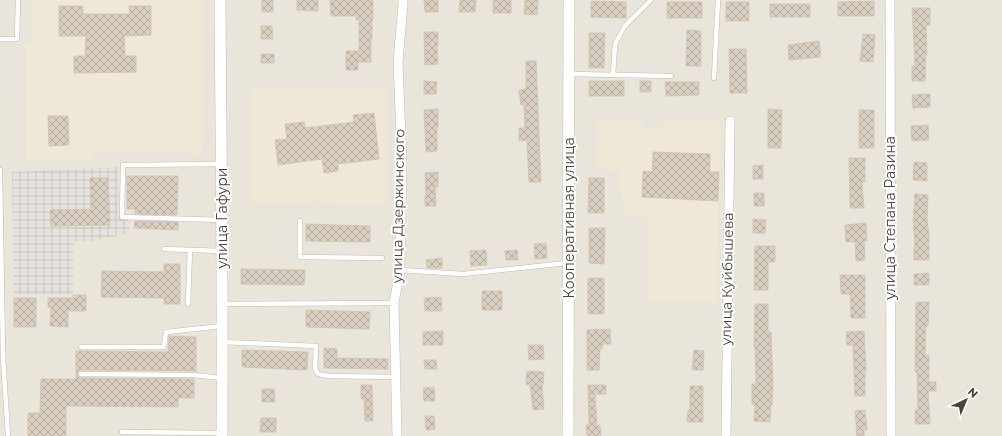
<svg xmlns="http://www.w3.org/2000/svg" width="1002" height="436" viewBox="0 0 1002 436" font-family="Montserrat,sans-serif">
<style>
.residential{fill:#eae5da}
.industrial{fill:url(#industrial-grid)}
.education{fill:#efe8d6}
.building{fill:url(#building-cross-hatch);stroke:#d3c7b4}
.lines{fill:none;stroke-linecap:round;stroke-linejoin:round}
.service-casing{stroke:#c2bbae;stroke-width:5.5}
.minor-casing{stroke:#c2bbae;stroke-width:10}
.tertiary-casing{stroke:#c2bbae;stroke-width:12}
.service{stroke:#fff;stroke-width:4.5}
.minor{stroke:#fff;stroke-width:9}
.tertiary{stroke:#fff;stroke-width:11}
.labels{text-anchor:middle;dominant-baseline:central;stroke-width:4;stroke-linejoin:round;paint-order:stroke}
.street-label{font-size:14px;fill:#4b4439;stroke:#fff}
</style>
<defs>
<pattern id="industrial-grid" width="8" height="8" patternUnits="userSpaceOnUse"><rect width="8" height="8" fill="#e6e2dd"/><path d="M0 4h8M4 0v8" fill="none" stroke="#c7c3be"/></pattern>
<pattern id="building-cross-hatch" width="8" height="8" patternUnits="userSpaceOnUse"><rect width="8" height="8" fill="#d8cfc1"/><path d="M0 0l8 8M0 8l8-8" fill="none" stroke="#b1aa9e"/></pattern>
</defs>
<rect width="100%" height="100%" fill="#f6f3ec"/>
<path class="residential" d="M0,0H1002V436H0Z"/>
<path class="industrial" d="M119,167L118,215L122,220H129V234H117L115,237H103L99,241H73V295H14L12,172Z"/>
<path class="education" d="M33,0H203L202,154L192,156L189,152H93L94,160L26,161L25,44L33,42Z
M251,87L387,88L386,204L250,202Z
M598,120L643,121V129H663V120L720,121L717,302L647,301L648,216H623V193L619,192V170L597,169Z"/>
<path class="building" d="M262,0H273V12H262Z
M297,0H318V11L297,10Z
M330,0H373V20H372V39H371V62H358V70H346V51H359V20H356V16H331Z
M424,0H438V12H425Z
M460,0H476L475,12H459Z
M493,0H511V13H493Z
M525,0H538L537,15L524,14Z
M591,1L626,2V18L591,17Z
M874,1V16H838V2Z
M667,2H702V18H667Z
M726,2H749V21H726Z
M770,4H810V17H770Z
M59,6H83V14H130L129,6H151V35L124,36L125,56H136V72L74,73V56H85L86,36H59Z
M912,8H930V25H926L927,55H926L925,81H912V66H915Z
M261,26H272L273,39H261Z
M687,30L701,31V66H686Z
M424,32H438V46H437L438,64L425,65Z
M589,33H605L604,68H589Z
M863,34L875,35L873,62L860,61Z
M819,41L821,57L789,60L788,45Z
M729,49H746L747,93H730Z
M261,54H274V63H261Z
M526,61H536L541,182H529L527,140L519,141V128H525L524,105H521L519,90L526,89Z
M424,81L437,82L436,94H424Z
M589,81H624V96H589Z
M640,81H651V92H640Z
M665,82H699V95L666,96Z
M930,94V107L913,108L912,95Z
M438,109V127H437V151L426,152L424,110Z
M768,109L782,110L781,148H768Z
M859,110H874V148H859Z
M374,113L379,159L338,164V171L324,173L322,159L278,165L275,140L287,139L285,124L304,122L305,128L354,122L353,115Z
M48,116H68L69,145L49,146Z
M928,125L929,140L912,141L911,126Z
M653,152L710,154V172H719L718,201L642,197L643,171L652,172Z
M849,158H865V182H862L864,208H850Z
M914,162L927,163V181L913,180Z
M763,165V179H753V166Z
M438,172V187H435L436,206H425V196H426L425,173Z
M127,176H178L177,215L135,214V209H127Z
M90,178H108L110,225L51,226L50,210L91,209Z
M589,178H604V213H588Z
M754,193H764V206H754Z
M915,194L928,195L927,219L929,235V260H914V247H915L913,220Z
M753,219L766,220L765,233H753Z
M135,221L178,222V230L134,228Z
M866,223L867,241H864L865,260L856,261L855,242H846L845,225Z
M306,224L370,226V242L306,241Z
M589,228H605L604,264L589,263Z
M546,243L547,258L535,259L534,244Z
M755,246H775V262H768V290H754Z
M486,250L487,265L471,266L470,251Z
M517,250L518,260H506L505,251Z
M442,258V268H427L426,260Z
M164,264H180V304H164V298L101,297L102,271L164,272Z
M241,269L305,270L304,285L241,284Z
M929,273V285H914V274Z
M840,275H865V318H851L850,294H841Z
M588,278H604V314H588Z
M482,291H502V310H482Z
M73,295H86V311H68V327L50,326L51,307H48V298H73Z
M441,297L442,311H425L424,298Z
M14,298H36V327H14Z
M916,302H929L928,326H926L925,355H929V382H936V391H928L930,424H915V410H918L917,372H915Z
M755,304H768V332H771L773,384L772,405H771L770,422L754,421L755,405H752V384H756L755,347H754Z
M306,310L370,312L369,329L306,327Z
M610,329L611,344H603L602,349H600L599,370H587V330Z
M443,331V345H423V332Z
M864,331L866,370H865V396H855L853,345H847L846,332Z
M169,336L196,337V371L81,370L78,372V375L81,378L194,379V398H178V407L66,406V436H28V413H40L41,379H76V351L168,352Z
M528,345H543L544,359L529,360Z
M324,348L337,349V358L388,359V369L324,368Z
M242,350L308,352L307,370L242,367Z
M694,350L704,351L703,370H692Z
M424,360H436L437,369H425Z
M527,371L544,372L543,385H542L544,409L533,410L530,385L526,384Z
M361,385H372L373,421H365L364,399H361Z
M588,385H606V394H595L597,425H600L601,436H587L586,425H589Z
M690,386H703V422H687L688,410H690Z
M434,387L435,401H424L423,388Z
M262,389H274L275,402H262Z
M865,410L867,430H864V436H857L855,411Z
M425,416H434L435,429L426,430Z
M261,418H276V432H260Z"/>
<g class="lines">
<defs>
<path id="service" d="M0,39H17L18,0
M569,74L671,76
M613,75L615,44L625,26L651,0
M714,78L718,0
M221,164L123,165L122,217L222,220
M0,170L3,357L8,436
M300,221V257L382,258
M164,249L222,251
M400,270L463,274L567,263
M188,304L190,250
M223,304L394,303
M223,342L316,346L315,368L318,374L329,376L396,377
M81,347H164L166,332L222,326
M81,374L193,375L222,378
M122,432L222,433"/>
<path id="minor" d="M890,0L891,436
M397,436L394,303L400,270L402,162L398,62L403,4V0
M726,436L730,121"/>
<path id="tertiary" d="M220,0C221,145 223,291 222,436
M568,436L569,0"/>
</defs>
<use href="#service" class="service-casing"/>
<use href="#minor" class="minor-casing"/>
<use href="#tertiary" class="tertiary-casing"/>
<use href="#service" class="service"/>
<use href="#minor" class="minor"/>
<use href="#tertiary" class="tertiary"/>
</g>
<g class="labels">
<g class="street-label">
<text transform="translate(398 206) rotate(-89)">улица Дзержинского</text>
<text transform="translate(222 218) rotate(-90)">улица Гафури</text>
<text transform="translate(569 218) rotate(-90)">Кооперативная улица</text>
<text transform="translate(890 218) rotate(-90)">улица Степана Разина</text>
<text transform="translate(727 279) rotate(-89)">улица Куйбышева</text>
</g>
</g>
<g transform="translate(966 400) rotate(44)" stroke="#ffffff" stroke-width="3" paint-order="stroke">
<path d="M0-3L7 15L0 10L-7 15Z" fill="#4b4439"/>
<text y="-6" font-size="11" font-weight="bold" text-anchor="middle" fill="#4b4439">N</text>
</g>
</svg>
